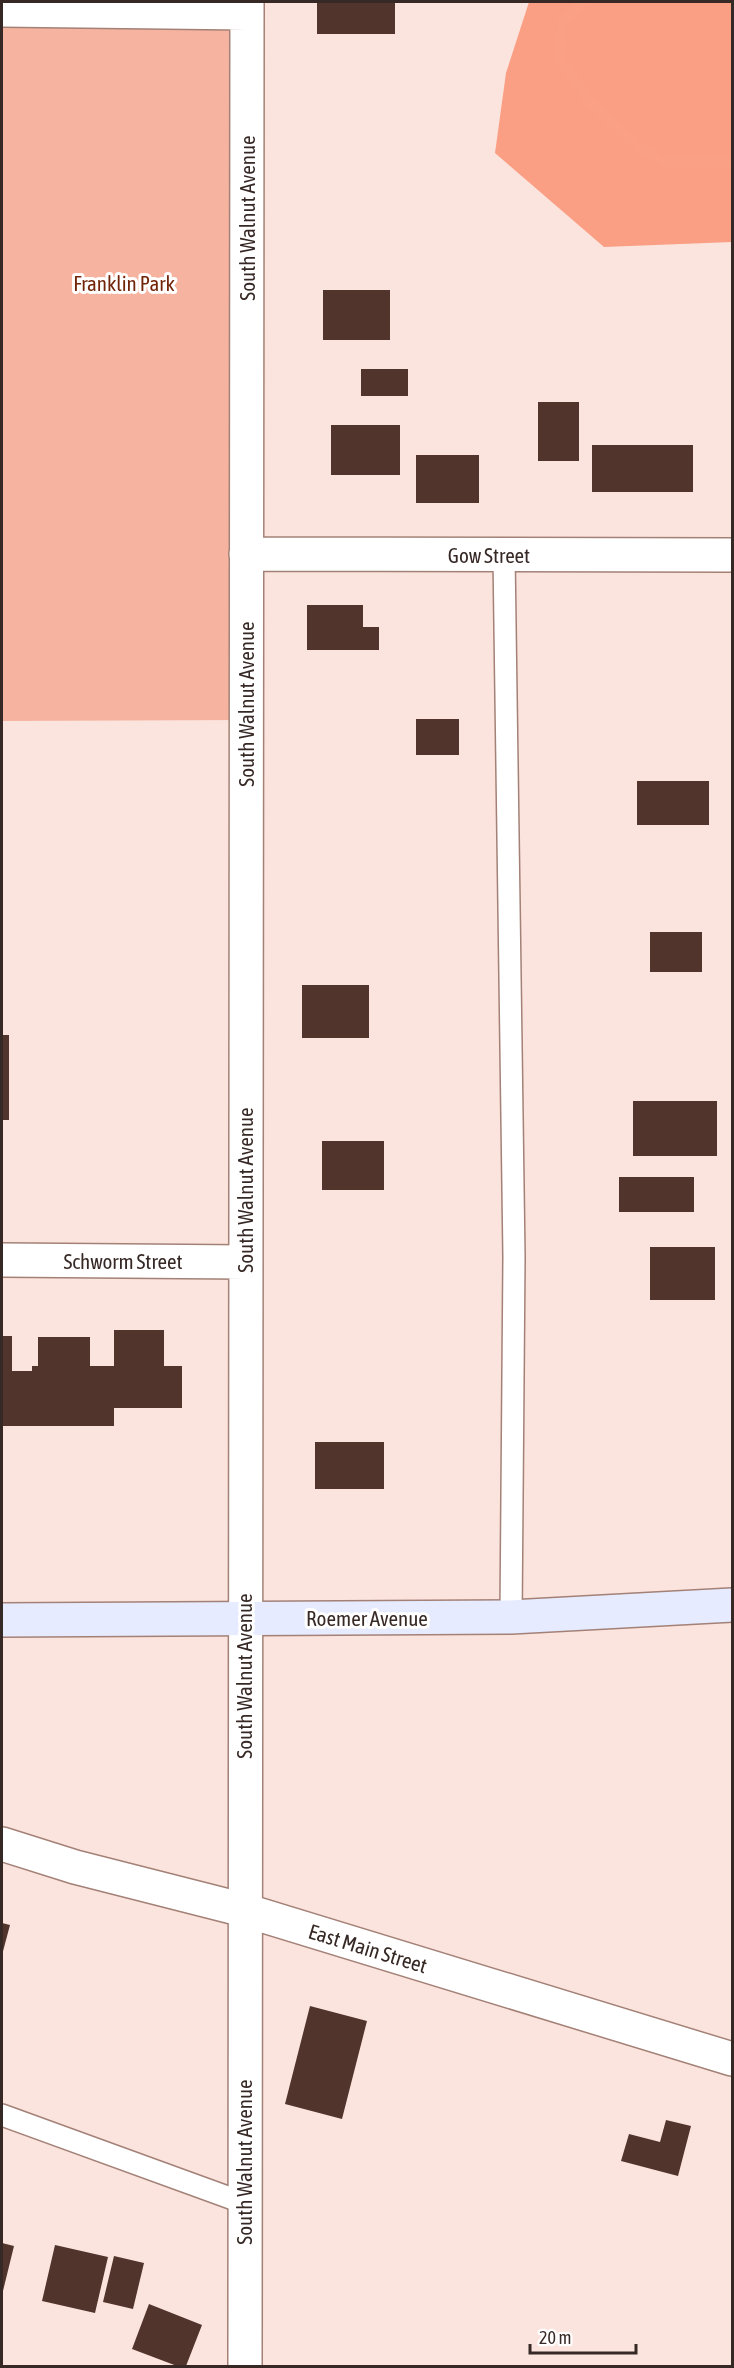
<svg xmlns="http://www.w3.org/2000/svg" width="734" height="2368" viewBox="0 0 734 2368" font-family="'Asap Condensed',sans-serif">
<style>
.green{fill:#f6b4a0}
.forest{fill:#fa9f84}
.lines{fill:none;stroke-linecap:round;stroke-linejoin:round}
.stream{stroke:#faa085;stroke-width:10}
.building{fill:#51342c}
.service-casing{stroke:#a38177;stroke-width:24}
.minor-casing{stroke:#a38177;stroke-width:36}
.tertiary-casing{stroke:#a38177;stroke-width:36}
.secondary-casing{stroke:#a38177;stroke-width:36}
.service{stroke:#fff;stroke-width:21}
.minor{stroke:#fff;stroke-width:33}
.tertiary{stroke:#fff;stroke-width:33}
.secondary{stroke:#e6ebff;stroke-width:33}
.labels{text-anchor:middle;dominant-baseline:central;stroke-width:6;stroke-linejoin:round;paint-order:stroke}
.street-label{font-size:21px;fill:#362824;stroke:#fff}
.park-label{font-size:21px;fill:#722409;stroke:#fff}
</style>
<rect width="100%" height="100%" fill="#fbe4dd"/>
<path class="green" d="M2,10L247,13L246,720L2,721Z"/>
<path class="forest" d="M529,2H732V242L604,247L495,153L506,73Z"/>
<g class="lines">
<path class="stream" d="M583,2L563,21L560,59L590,102L644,151L651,153L663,162H732"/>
</g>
<path class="building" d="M317,2H395V34H317Z
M323,290H390V340H323Z
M361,369H408V396H361Z
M538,402H579V461H538Z
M331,425H400V475H331Z
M592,445H693V492H592Z
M416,455H479V503H416Z
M307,605H363V627H379V650H307Z
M416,719H459V755H416Z
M637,781H709V825H637Z
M650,932H702V972H650Z
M302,985H369V1038H302Z
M2,1035H9V1120H2Z
M633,1101H717V1156H633Z
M322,1141H384V1190H322Z
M619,1177H694V1212H619Z
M650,1247H715V1300H650Z
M114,1330H164V1366H182V1408H114V1426H2V1336H12V1371H32V1366H38V1337H90V1366H114Z
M315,1442H384V1489H315Z
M2,1923L10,1925L2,1955Z
M310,2006L367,2021L342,2119L285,2104Z
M666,2120L691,2126L678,2176L621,2161L629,2134L660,2142Z
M2,2243L14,2246L2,2295Z
M55,2245L108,2257L95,2313L42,2301Z
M114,2256L144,2263L133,2309L103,2302Z
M149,2304L202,2325L186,2366H177L132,2349Z"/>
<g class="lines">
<defs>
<path id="service" d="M504,555L514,1257L511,1617
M2,2115L244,2203"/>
<path id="minor" d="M2,10L247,13
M246,554L732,555
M2,1260L245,1262
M245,2366L247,2"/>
<path id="tertiary" d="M2,1844L75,1867L244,1910L732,2059"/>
<path id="secondary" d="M2,1620L511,1617L732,1605"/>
</defs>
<use href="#service" class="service-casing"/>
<use href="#minor" class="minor-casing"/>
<use href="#tertiary" class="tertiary-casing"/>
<use href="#secondary" class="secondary-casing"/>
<use href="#service" class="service"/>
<use href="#minor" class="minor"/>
<use href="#tertiary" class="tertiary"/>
<use href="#secondary" class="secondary"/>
</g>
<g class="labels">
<g class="street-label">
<text transform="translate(247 218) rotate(-90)">South Walnut Avenue</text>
<text x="489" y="555">Gow Street</text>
<text transform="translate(246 704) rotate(-90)">South Walnut Avenue</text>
<text transform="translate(245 1190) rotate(-90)">South Walnut Avenue</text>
<text x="123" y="1261">Schworm Street</text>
<text x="367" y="1618">Roemer Avenue</text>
<text transform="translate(244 1676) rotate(-90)">South Walnut Avenue</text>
<text transform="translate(368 1948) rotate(17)">East Main Street</text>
<text transform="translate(244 2162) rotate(-90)">South Walnut Avenue</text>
</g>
<g class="park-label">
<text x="124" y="283">Franklin Park</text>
</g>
</g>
<rect width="734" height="2368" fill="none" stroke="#362824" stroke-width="6"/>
<path d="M530 2344v9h106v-9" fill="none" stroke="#362824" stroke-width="3"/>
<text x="539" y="2344" font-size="18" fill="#362824" stroke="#ffffff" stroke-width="4.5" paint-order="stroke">20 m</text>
</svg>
